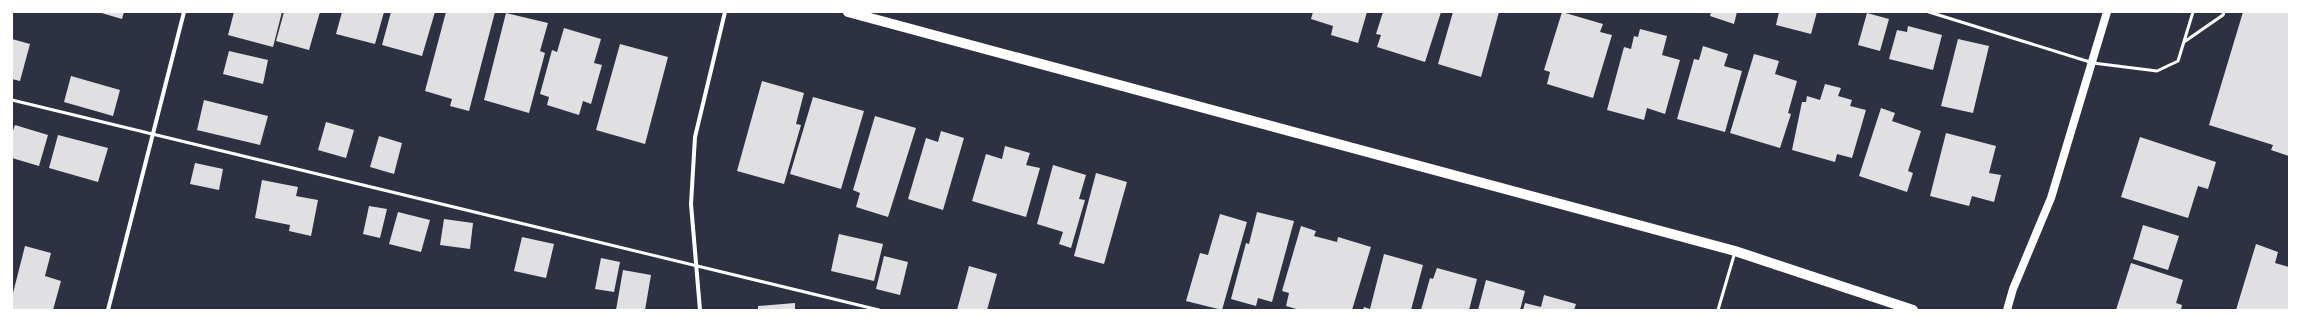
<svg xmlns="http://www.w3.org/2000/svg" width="2301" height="322" viewBox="0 0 2301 322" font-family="'DejaVu Sans',sans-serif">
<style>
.building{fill:#e0e0e3}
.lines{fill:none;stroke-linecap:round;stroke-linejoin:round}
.service{stroke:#fff;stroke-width:3}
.minor{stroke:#fff;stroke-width:4}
.secondary{stroke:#fff;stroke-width:8}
.primary{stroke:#fff;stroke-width:10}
</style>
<rect width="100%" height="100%" fill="#2d3142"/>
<path class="building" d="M98,12H124L122,19Z
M234,12H282L273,47L228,35Z
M284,12H320L309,50L276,41Z
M342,12H384L375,44L336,34Z
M391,12H435L422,56L382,45Z
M446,12H495L469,111L450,106L452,99L425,91Z
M1313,12H1367L1358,43L1331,35L1333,26L1311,19Z
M1383,12H1441L1425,62L1377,47L1381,35L1376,34Z
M1453,12H1499L1481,77L1438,64Z
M1562,12L1603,24L1600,32L1612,35L1593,98L1547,84L1550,72L1544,70Z
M1711,12H1737L1734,24L1710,16Z
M1779,12H1817L1811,34L1776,25Z
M2243,12H2289V156L2271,150L2273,145L2209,125Z
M506,13L548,23L540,51L545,53L529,113L484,100Z
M1867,13L1889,19L1880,51L1858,45Z
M1908,26L1942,35L1933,70L1889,59L1897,30L1907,32Z
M564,28L601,39L594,63L602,65L591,104L583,101L579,115L547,105L549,97L540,94L552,50L557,52Z
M1640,29L1667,36L1662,55L1680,60L1665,114L1647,108L1644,120L1607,110L1624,47L1631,49L1634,36L1638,37Z
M12,39L30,44L20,81L12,79Z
M1958,39L1989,46L1973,113L1941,106Z
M620,44L668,57L645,144L596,130Z
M1703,46L1728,54L1724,66L1742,71L1725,132L1677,119L1694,59L1699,60Z
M229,51L268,60L263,84L223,74Z
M1754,54L1779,61L1775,74L1797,81L1788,113L1791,114L1780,148L1730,133Z
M71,76L120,90L113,116L64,102Z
M762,81L804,93L796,124L801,125L784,184L737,171Z
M1825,84L1841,88L1838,96L1852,100L1850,106L1866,110L1852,158L1837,154L1835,162L1792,150L1802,102H1806L1807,96L1820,100Z
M813,97L864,111L841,189L790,174Z
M204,100L268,116L260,145L197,130Z
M1881,108L1895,113L1892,121L1921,131L1908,171L1913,173L1907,192L1859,176Z
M875,116L916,128L888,217L856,207L860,193L853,190Z
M326,122L354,130L346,158L318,150Z
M15,125L48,135L39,166L12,158V133Z
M941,131L964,138L943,210L908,199L926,138L938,142Z
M1946,133L1996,146L1989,173L2001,175L1994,202L1972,196L1969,206L1930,196Z
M58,135L108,148L98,182L49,168Z
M379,136L402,143L394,174L370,167Z
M2140,137L2216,162L2208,189L2198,186L2188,218L2121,197Z
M1005,146L1030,153L1026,165L1040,168L1026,217L972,201L986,154L1002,159Z
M195,163L223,169L219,190L190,184Z
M1053,165L1086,175L1079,199L1085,200L1071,248L1059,244L1063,232L1037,224Z
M1096,173L1127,182L1104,264L1074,256Z
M262,180L298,187L296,196L318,200L311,236L289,231L290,225L255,218Z
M369,206L387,209L380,238L363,234Z
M398,212L430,220L421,252L389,244Z
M1257,212L1294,221L1272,302L1258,298L1256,306L1231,299L1246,243L1249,244Z
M1220,214L1247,222L1222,310L1186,301L1200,253L1208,255Z
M444,219L473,223L470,249L440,245Z
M2143,225L2179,236L2168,270L2133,259Z
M1301,226L1316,231L1314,236L1337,242L1338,237L1371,247L1352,310H1300L1286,306L1289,293L1282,291Z
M839,234L883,244L874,281L831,271Z
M522,237L554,244L546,278L514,271Z
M2256,244L2278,252L2275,263L2289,267V310H2236Z
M25,246L51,253L45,276L61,281L53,310H12V297Z
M1384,254L1423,265L1411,310H1363L1364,307L1370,309Z
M884,256L908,262L900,295L876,289Z
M601,258L620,262L614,292L595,289Z
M2131,263L2183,280L2176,303L2182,305L2181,310H2116Z
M969,266L997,274L987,310H957Z
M1437,268L1477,279L1469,310H1421L1430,278L1433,279Z
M623,270L651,275L645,310H616Z
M1486,280L1525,291L1520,310H1478Z
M1544,295L1576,304L1574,310H1523L1525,303L1541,307Z
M795,303V310H758V306Z"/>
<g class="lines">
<path class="service" d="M1929,12L2093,63L2157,71L2178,61L2193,12
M2184,42L2223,15L2224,12
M12,100L879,310
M1718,310L1735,252"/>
<path class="minor" d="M108,310L184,12
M700,310L691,204L695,137L725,12"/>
<path class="secondary" d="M2007,310L2013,289L2051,198L2107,12"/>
<path class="primary" d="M848,12L1735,251L1913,310"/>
</g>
<rect width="2301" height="322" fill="none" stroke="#ffffff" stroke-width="26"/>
</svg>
